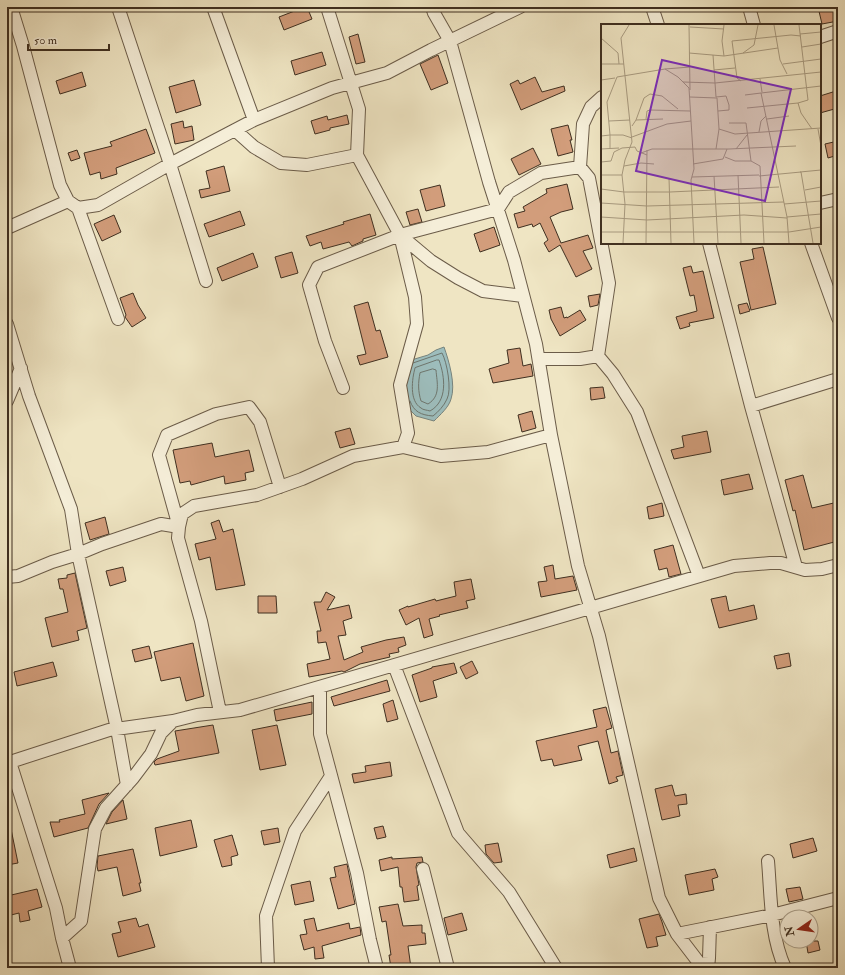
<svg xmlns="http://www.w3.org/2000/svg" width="845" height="975" viewBox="0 0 845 975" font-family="'IM FELL Double Pica',serif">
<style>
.water{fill:#9dbdbc;stroke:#77847e}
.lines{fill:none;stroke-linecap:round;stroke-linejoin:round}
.shore{stroke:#6e766e;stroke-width:1}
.building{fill:#d29d7b;stroke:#3f2f20}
.minor-casing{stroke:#6b5c49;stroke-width:14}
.minor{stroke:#f5eed8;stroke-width:12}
.inset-road{fill:none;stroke:#a99c82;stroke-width:1}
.view{fill:#7b2cbf;fill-opacity:0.15;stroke:#7b2cbf;stroke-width:2}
.inset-edge{fill:none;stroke:#3f2f20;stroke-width:2}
</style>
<rect width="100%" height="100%" fill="#efe5c3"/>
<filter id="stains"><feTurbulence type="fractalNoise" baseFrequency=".005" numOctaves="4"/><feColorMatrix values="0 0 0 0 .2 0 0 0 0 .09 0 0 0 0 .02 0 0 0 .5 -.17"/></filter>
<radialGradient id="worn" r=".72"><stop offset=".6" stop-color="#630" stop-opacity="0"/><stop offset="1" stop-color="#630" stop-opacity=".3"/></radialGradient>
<path class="water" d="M444,347C449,361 456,385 451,399C449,407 440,415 434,421L416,416L409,409L405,374L408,361L428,355L436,350Z"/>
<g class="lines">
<path class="shore" d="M437,360H439C445,377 448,401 430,411C427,410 423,410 421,408C409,401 412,379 415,368Z
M433,369L436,370C437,383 441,396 428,404L421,401C418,391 418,383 420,373Z
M410,401C414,412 421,415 433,416C438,412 444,406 447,399C452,390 447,362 442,353L413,363"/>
</g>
<path class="building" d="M305,7H307L312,19L284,30L279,17Z
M818,7H838V21L822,24Z
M358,34L365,62L356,64L349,37Z
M322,52L326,65L295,75L291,61Z
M438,55L448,83L431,90L420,64Z
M82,72L86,86L60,94L56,81Z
M535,77L542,92L564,86L565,91L521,110L510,84L518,80L520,84Z
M194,80L201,105L176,113L169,87Z
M836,91L838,100V108L820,113V96Z
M347,115L349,124L330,128V130L315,134L311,121L327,116L328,120Z
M183,121L184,128L192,126L194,140L175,144L171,124Z
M568,125L572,140H570L573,152L558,156L551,129Z
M146,129L155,153L116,168L117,174L101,179L100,172L90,175L84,153L112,146L110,142Z
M838,141V155L828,158L825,144Z
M533,148L541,164L519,175L511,159Z
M77,150L80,158L71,161L68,153Z
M224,166L230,191L201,198L199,190L210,188L206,171Z
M567,184L573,209L561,212L550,217L561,243L588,235L593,248L583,251L592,269L576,277L560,245L549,252L544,243L548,240L540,223L533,227L532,224L518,228L514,214L525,211L523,207L547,193L546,189Z
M440,185L445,206L426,211L420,190Z
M418,209L422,222L410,225L406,212Z
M240,211L245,225L209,237L204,224Z
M370,214L376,235L363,239V241L352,246L349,242L323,249L321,242L310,246L306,236L344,224L343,222Z
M114,215L121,232L102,241L94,224Z
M494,227L500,245L480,252L474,234Z
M763,247L776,304L751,310L740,262L754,259L752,249Z
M292,252L298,273L281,278L275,257Z
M253,253L258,267L222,281L217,268Z
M691,266L693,273L703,271L714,318L689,323L690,326L680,329L676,317L697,311L694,295L690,296L683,268Z
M133,293L138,305L146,318L132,327L125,317L126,315L120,298Z
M600,294L598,305L590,307L588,296Z
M368,302L376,331L380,330L388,357L360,365L357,356L366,354L354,306Z
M747,303L750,311L740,314L738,305Z
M561,307L564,318L567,317V318L580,310L586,320L560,336L551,319L549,310Z
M520,348L523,366L531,364L533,376L493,383L489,369L509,363L507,350Z
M603,387L605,398L591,400L590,388Z
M532,411L536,428L522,432L518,415Z
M350,428L355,444L340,448L335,432Z
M707,431L711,452L674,459L671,450L684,447L682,436Z
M212,443L215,457L249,450L254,471L245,473L246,480L225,484L224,476L191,485L190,481L180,483L173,450Z
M749,474L753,489L724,495L721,480Z
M803,475L812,508L838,502V541L804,550L795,510L793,511L785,480Z
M662,503L664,516L649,519L647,507Z
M105,517L109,534L90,540L85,523Z
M219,520L223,532L233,529L245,585L216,590L210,557L199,560L195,544L216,539L211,523Z
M673,545L681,574L669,577L667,568L659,570L654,550Z
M553,565L555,579L573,576L577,590L541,597L538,582L547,581L544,567Z
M123,567L126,581L110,586L106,571Z
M75,573L87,628L77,631L79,640L52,647L45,618L68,612L63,589H60L58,579L67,578V575Z
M471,579L475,599L466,601L468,608L439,615L440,616L429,619L433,635L424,638L419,618L406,625L399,610L408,606V607L435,599L436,601L456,596L454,582Z
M326,592L335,597L327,610L349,605L352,618L343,621L346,635L338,636L344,660L363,652L361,647L386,640L404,637L406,645L398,648L399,652L389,654L390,657L360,664L344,672L342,671L309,677L307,664L330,659L326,642L318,643L317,631H321L314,602H321Z
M258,596H276L277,613H258Z
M726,596L729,611L754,605L757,619L719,628L711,599Z
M193,643L204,696L186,701L180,677L161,681L154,652Z
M149,646L152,658L135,662L132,650Z
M789,653L791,666L777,669L774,656Z
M472,661L478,673L466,679L460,667Z
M53,662L57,676L17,686L14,672Z
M454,663L457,673L433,681L437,697L420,702L412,675L432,668V667Z
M387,680L390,691L334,706L331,697Z
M393,700L398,719L387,722L383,704Z
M312,702V714L276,721L274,710Z
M606,707L612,728L606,730L611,753L618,751L623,775L616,777L618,781L609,784L598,741L578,746L582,760L554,766L552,759L541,761L536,741L597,727L593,710Z
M213,725L219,753L155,765L154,762L157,759L179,751L175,731Z
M277,725L286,765L260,770L252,730Z
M390,762L392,776L354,783L352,774L366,772L365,766Z
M672,785L675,796L686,794L687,804L678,805L680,816L662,820L655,789Z
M109,793L99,804L88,828L54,837L50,822H60L59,820L85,814L82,800Z
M123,800L127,819L106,824L112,812Z
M191,820L197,847L160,856L155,828Z
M383,826L386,837L377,839L374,828Z
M278,828L280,842L264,845L261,831Z
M11,829L18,863L7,865V830Z
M232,835L238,855L231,857L232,865L222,867L214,840Z
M813,838L817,851L793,858L790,844Z
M498,843L502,862L494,863L486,854L485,845Z
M634,848L637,861L610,868L607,855Z
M133,849L141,883H139L141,891L123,896L117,867L98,871L97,866L98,856Z
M392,857V859L422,857L423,862L417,863L416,867L419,885L417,886L419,900L404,902L402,887H400L398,867L381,871L379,860Z
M347,864L355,904L338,909L330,878L336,877L334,867Z
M715,869L718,877L712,879L714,890L689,895L685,875Z
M310,881L314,901L295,905L291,885Z
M800,887L803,899L789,902L786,889Z
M37,889L42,907L28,911L30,920L20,922L19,913L7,916V896Z
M398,904L403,926L422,925V933H425L426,944L408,946L411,968H391L389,955H391L386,921L382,922L379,907Z
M462,913L467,930L448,935L444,918Z
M659,914L662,922L666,935L656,937L658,946L647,948L639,919Z
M136,918L139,927L148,924L155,947L118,957L112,934L121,932L118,922Z
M314,918L317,931L349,923L350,929L360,927L361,935L322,946L324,958L315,959L314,947L304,950L300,935L307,934L304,920Z
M806,941H818L820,950L808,953Z"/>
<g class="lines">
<defs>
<path id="minor" d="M11,7L23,46L60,185L68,201L78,208L98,205L170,164L254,120L332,88L387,73L431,50L520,7
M118,7L170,164L206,281
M213,7L254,120
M432,7L434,13L450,41L489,182L514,260L536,344L551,435L578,566L599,636L659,898L677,934L703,968
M652,7L658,25
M749,7L754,25
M820,37L838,31
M235,130L254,147L281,163L307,165L357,155
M580,167L583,124L591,107L602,97
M820,203L838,199
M78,208L118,319
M7,228L68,201
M400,235L431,261L458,278L483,291L523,296
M709,243L751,406L796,567
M811,243L838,318
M7,324L29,396L71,509L78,554L102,544L161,524L179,527L159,455L167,435L216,414L249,407L260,422L280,487
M539,359H580L598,356L613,374L637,412L699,576
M343,388L325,341L309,285L318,267L400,235L498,209L509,192L541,173L580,167L589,178L609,283L598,356
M7,401L21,368
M751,406L838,379
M403,447L441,456L488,452L551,435
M7,577L18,576L52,562L78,554L117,729L127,785
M394,665L458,833L509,892L556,968
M320,687V734L357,873L370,940L377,968
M220,712L201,621L178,538L179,527L182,514L194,506L257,495L302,479L353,456L403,447L408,433L400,385L417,324L415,297L400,235L357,155L359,109L327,7
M10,762L56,908L62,938
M7,763L109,730L173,721
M768,861C771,896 770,935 785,968
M423,869L448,968
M677,934L772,915L838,898
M70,968L62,938L81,921L95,829L106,808L133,778L151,754L161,733L173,721L197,715L240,710L734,566L770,563H781L805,570L822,569L838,565
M268,968L266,916L295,831L331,776
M708,968L709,958L710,927"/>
</defs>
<use href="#minor" class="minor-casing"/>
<use href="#minor" class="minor"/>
</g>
<g transform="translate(601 24)">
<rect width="220" height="220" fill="#efe5c3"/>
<path class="inset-road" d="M88,1L89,66M173,1L179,36L186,50M89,3L123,5M199,10L220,8M0,14L17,29L18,40M201,23L220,20M88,29L123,32L177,24M142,29L153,21L157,1M123,32L121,17L123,1M0,40H23M182,40L220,35M64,45L89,43M113,46L134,44M159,55L161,68M0,56L14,54M140,57L136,54L131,17L190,11L200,12M82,58L114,59L112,31M144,71L160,69M89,73L116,74L118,105L134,110L220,104M197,79L200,89L211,105M146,84L197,79L207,76L198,1M117,87L128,86V81L125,72L115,73L114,59L220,48M45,95L46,87L49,86L89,87M166,95L188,92M35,96L43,74L49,70L61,72L77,85M8,97L29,96M31,102L35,96L62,95M217,105L220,122M158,108L160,97L165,92M0,112L9,111L6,78L16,53L64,45L77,53L88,64L93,145L90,156L93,219M31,113L66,100L90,97M0,125L18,124M9,125V111H22L31,114M115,125L118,105M135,125L146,111M40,129L51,125H128L195,122M124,133L134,137H150L145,99H128M150,137L159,142L163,219M0,138L10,137L13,128L21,124L34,123L36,127L46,131M92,140L122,135L126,125M23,142L40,139L53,140M199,148L220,146M0,151H21M137,151L140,219M113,152L117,219M158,152L200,148L212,219M91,153L158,151M68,154L70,219M0,165L23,168H69L178,163M204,166L220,163M0,179L46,182L183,178M183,180L220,177M0,193L46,196L143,191L186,194M186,193L220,190M0,208H188L220,203M22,219L24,180L21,151L24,136L31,118L20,14L28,1M45,219L46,126M188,219L186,193L160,69L220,62"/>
<path class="view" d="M61,36L190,65L164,177L35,147Z"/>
<rect width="220" height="220" class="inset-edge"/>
</g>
<rect width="845" height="975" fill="none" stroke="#efe5c3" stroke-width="24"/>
<rect x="8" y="8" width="829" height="959" fill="none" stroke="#3f2f20" stroke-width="2"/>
<rect x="12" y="12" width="821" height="951" fill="none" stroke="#3f2f20"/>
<g transform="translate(799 929) rotate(257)"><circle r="19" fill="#f5eed8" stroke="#aca28e"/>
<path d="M0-3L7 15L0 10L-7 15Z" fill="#8f2418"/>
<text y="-6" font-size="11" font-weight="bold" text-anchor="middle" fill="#3f2f20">N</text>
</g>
<path d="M28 44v6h81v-6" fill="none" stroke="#3f2f20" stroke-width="2"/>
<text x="34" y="44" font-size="12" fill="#3f2f20" stroke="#f5eed8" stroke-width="3" paint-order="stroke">50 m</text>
<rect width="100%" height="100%" filter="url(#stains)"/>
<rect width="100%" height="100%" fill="url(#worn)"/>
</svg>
